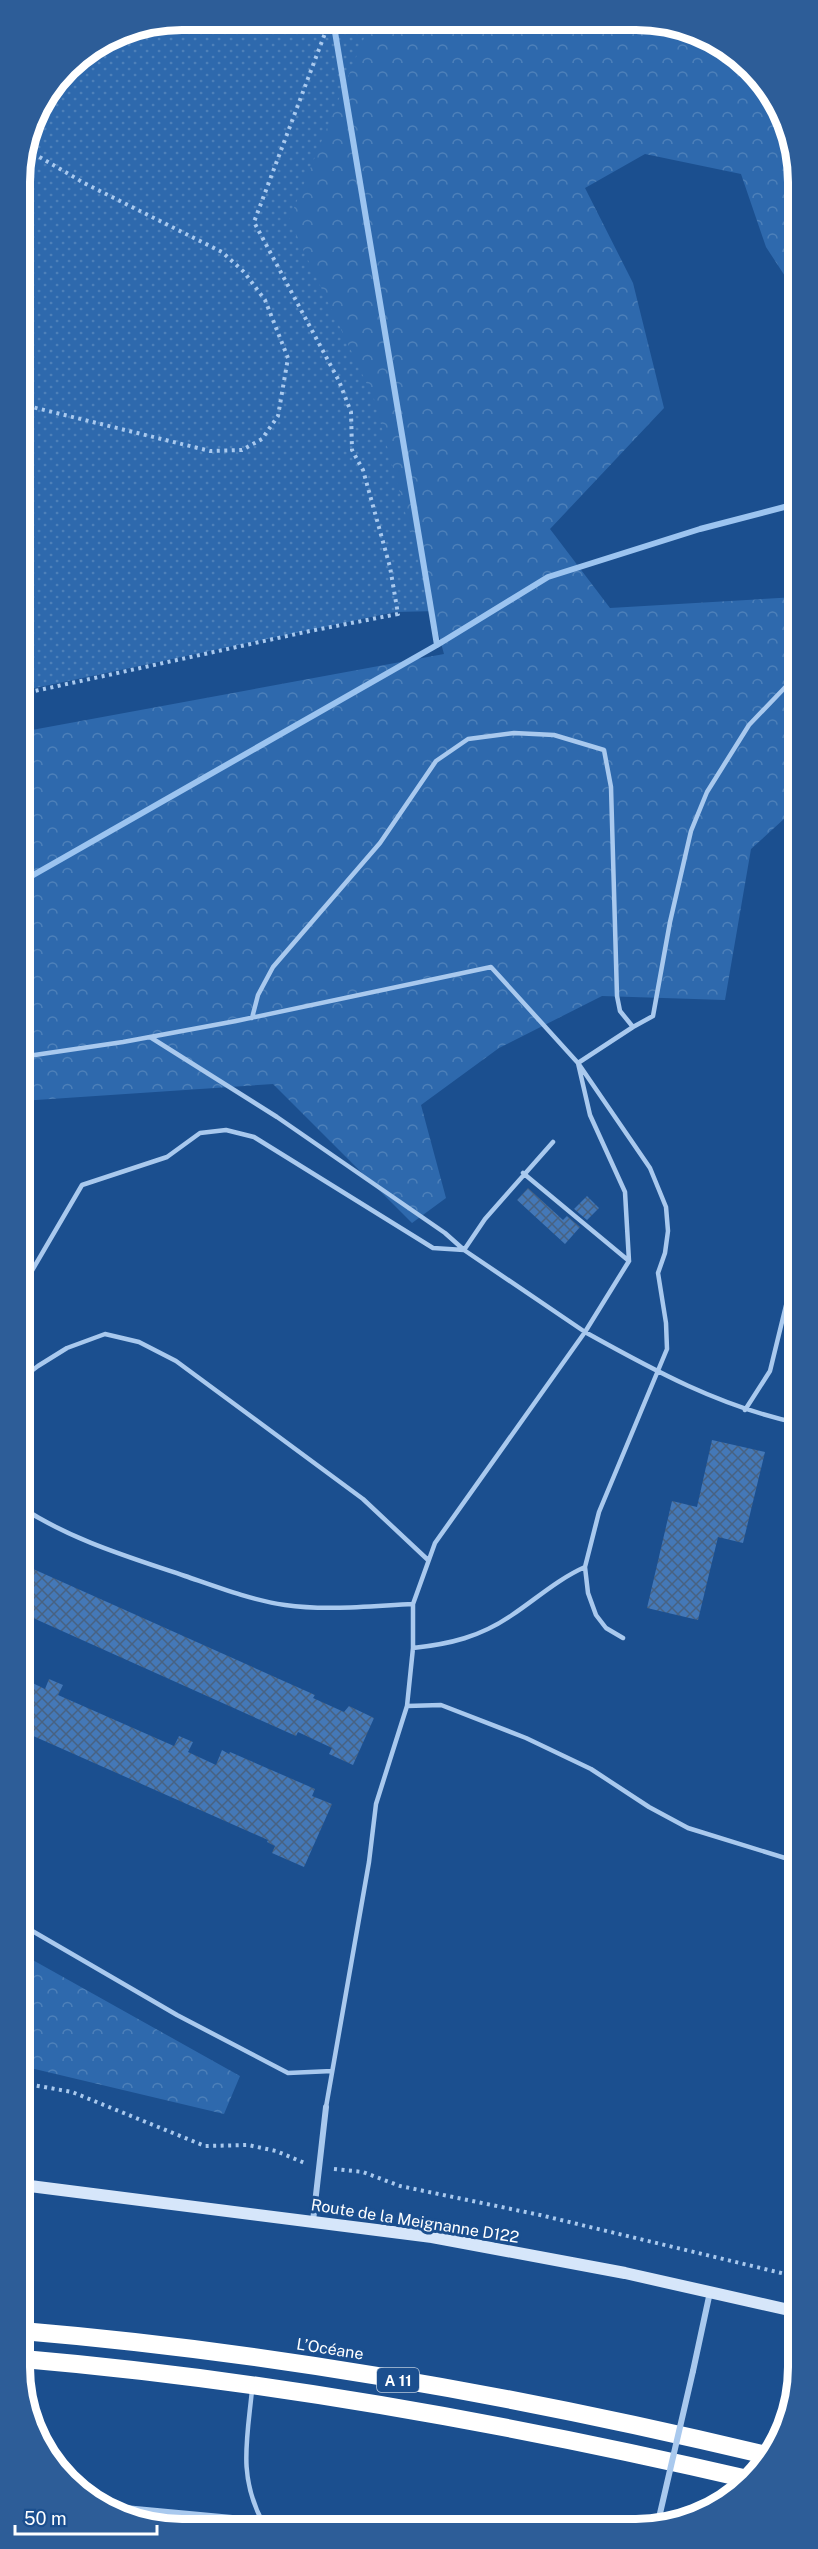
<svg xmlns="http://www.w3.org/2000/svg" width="818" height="2549" viewBox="0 0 818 2549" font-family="'Public Sans',sans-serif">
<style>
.grass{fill:url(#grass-dots)}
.forest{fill:url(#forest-crowns)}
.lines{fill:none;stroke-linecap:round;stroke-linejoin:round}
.stream{stroke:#9cc4f0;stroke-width:6}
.building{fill:url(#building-cross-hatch)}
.path{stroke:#a9c9ee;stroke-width:4;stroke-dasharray:3 4.5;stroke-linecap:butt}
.lane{stroke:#a9c9ee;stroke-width:4.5}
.street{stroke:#a9c9ee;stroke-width:6}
.secondary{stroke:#d6e6fa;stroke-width:12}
.highway{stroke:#fff;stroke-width:18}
.street-bridge{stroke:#a9c9ee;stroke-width:6}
.labels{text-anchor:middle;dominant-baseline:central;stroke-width:6;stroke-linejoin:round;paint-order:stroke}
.shield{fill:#1b4f8f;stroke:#bbcadd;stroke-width:1.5}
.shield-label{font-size:15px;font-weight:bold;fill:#fff}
.street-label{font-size:16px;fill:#fff;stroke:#1b4f8f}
.rim{fill:none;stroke:#fff;stroke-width:8}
</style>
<defs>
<pattern id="grass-dots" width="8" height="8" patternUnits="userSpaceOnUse" patternTransform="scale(1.5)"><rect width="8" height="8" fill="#2e69ad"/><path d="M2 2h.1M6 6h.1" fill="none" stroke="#4d80b9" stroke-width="1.8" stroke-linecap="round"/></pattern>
<pattern id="forest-crowns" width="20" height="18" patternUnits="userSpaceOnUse" patternTransform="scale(1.5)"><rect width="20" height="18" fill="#2e69ad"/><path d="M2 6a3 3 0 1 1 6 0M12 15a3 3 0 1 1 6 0" fill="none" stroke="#4d80b9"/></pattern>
<pattern id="building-cross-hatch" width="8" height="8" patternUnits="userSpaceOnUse" patternTransform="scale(1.5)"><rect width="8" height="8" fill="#4478b7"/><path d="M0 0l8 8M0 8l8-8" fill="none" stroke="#486282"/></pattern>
</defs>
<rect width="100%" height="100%" fill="#1b4f8f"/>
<path class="grass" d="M182,20L384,21L438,611L395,612L21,691L20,171L36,110L74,60L120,32Z"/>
<path class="forest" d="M371,21L668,23L751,67L795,150L796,293L766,247L741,174L645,154L585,188L633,283L664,408L550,529L610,608L796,597V808L751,849L725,1000L602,996L499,1048L421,1105L446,1198L412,1223L273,1084L21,1101V732L444,654L374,399L289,220Z
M22,1954L240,2076L224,2114L22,2066Z"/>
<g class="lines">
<path class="stream" d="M437,645L548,577L700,529L796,504
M21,882L437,645L333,20"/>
</g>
<path class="building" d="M528,1188L563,1220L567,1216L580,1227L565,1244L517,1200Z
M587,1196L599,1208L587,1220L574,1209Z
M712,1440L765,1452L743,1543L718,1537L698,1620L647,1608L672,1501L697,1507Z
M22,1564L315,1695L313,1698L344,1712L349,1706L374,1718L353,1765L329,1754L332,1748L298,1732L296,1736L22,1613Z
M22,1678L45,1689L49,1679L63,1685L58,1695L174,1746L179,1736L193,1742L188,1752L216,1765L222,1750L229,1754L230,1752L315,1789L312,1796L332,1804L304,1867L272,1853L275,1846L267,1842L268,1840L22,1731Z"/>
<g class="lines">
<path class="path" d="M20,404L210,451L242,450L262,439L278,416L288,358L265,300L244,272L222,252L84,183L26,149
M21,694L310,631L398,614L390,567L363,470L352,450L351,412L339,381L254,222L330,20
M22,2083L72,2092L205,2146L248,2145L276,2151L307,2164
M334,2169L363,2172L400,2186L540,2215L798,2277"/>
<path class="lane" d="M252,1018L258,995L273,967L380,843L436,761L468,739L514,733L554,735L604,750L611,787L617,996L620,1011L633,1027
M150,1037L277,1117L445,1233L463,1249
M21,1057L123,1042L236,1021L491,967L578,1063L590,1115L625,1192L629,1261L585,1332L464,1250L485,1219L553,1142
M523,1173L629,1261
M21,1296L30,1274L82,1185L167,1157L200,1133L226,1130L254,1137L433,1248L464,1250
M21,1365L25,1376
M21,1379L38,1366L67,1348L105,1334L139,1342L176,1361L363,1499L428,1560
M745,1410L770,1371L790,1289L792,1227L797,1204
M21,1507C71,1540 129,1557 185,1576C217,1587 251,1600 285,1605C326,1611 371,1606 413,1604
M623,1638L606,1628L596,1615L588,1593L585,1567L599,1512L667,1349L666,1323L658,1273L665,1253L668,1231L666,1207L650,1168L578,1063L633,1027L653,1016L670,922L691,831L707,792L749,725L796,676
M413,1648C450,1644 480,1637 512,1615C536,1599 558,1579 585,1567
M407,1706L413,1648V1604L435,1543L585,1332C655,1371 719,1406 797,1423
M22,1925L177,2015L288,2073L332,2071
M326,2107L369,1862L376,1804L407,1706L441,1705L526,1738L591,1769L649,1807L688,1828L798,1862
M252,2390C247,2441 238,2476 263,2523"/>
<path class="street" d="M313,2221L326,2107
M693,2371L710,2292
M114,2507L243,2519L282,2526"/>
<path class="secondary" d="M22,2185L432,2237L625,2273L798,2312"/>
<path class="highway" d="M22,2331C274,2352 524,2397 770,2456
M23,2359C269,2380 511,2424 752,2480"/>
<path class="street-bridge" d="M658,2522L693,2371"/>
</g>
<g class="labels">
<rect class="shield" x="377" y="2368" width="42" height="24" rx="4.5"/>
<g class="shield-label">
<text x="398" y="2380">A 11</text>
</g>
<g class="street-label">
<text transform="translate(415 2221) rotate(9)">Route de la Meignanne D122</text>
<text transform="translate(330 2349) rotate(9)">L’Océane</text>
</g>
</g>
<path d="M0 0H818V2549H0ZM182 30H636A152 152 0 0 1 788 182V2367A152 152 0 0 1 636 2519H182A152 152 0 0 1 30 2367V182A152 152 0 0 1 182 30Z" fill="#2d5d98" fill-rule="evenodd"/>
<path class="rim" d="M182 30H636A152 152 0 0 1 788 182V2367A152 152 0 0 1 636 2519H182A152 152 0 0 1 30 2367V182A152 152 0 0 1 182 30Z"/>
<path d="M15 2525v9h142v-9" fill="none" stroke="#ffffff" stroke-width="3"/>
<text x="24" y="2525" font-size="18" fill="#ffffff" stroke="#1b4f8f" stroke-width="4.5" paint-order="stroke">50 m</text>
</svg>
